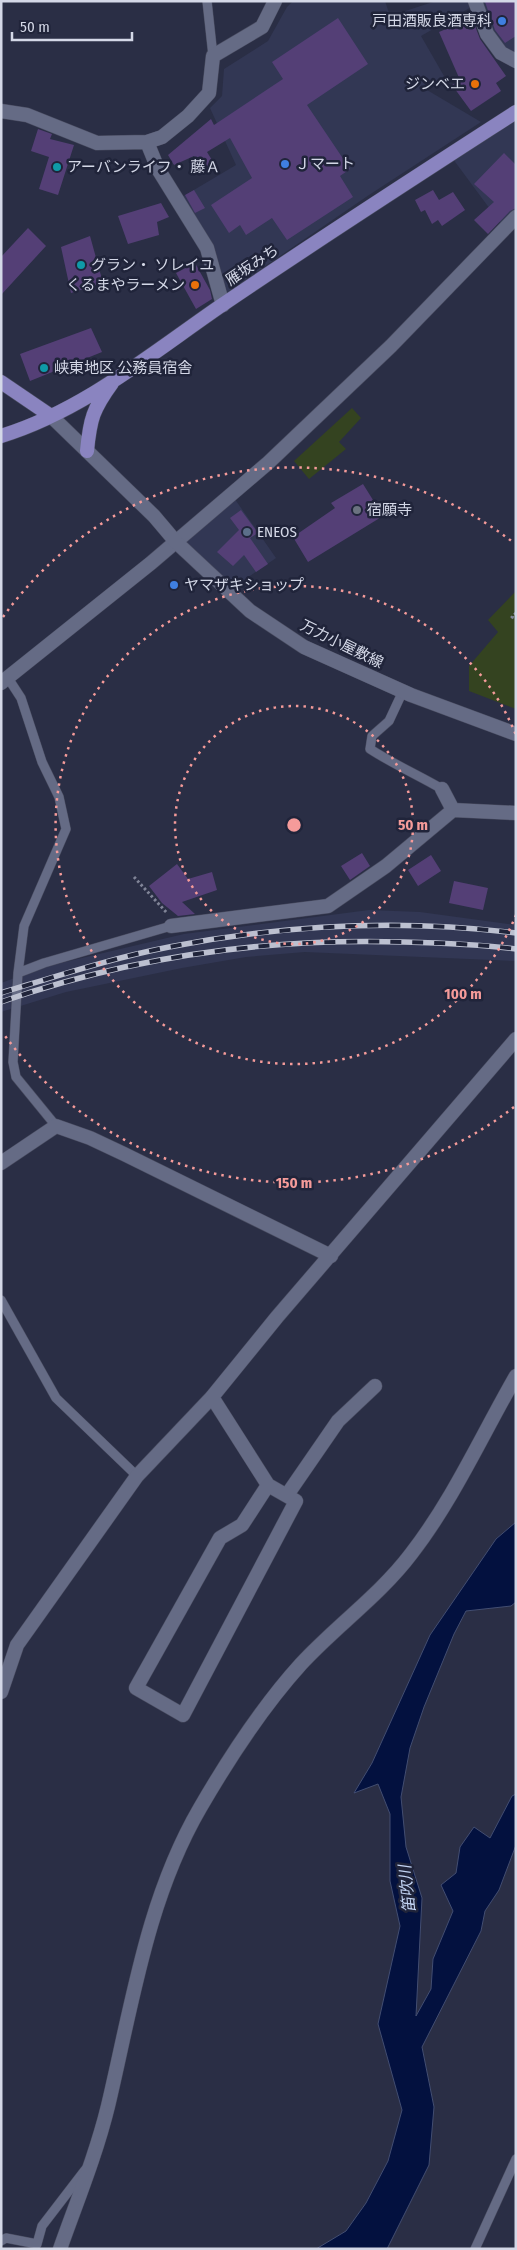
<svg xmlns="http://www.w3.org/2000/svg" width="517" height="2250" viewBox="0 0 517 2250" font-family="'Fira Sans Condensed','Noto Sans JP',sans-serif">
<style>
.built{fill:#323754}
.green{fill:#344320}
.water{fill:#03113f;stroke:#424d71}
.building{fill:#543f76}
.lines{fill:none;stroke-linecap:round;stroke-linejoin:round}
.service-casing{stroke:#494c60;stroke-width:10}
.minor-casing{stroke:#494c60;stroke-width:15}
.tertiary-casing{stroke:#494c60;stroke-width:15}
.secondary-casing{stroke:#494c60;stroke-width:15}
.trunk-casing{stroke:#494c60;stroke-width:15}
.path{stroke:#808497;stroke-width:3;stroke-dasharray:2.5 2.5;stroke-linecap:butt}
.service{stroke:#656b85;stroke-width:9}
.minor{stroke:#656b85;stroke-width:14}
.tertiary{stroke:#656b85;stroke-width:14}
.secondary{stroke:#656b85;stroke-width:14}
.trunk{stroke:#8a84c0;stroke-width:14}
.rail-casing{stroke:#bcc0d0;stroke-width:5.5}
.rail{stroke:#20243a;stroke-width:4;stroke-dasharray:11;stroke-linecap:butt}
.ring{fill:none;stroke:#f59b9a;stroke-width:2.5;stroke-dasharray:2.5 5}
.shop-dot{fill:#3f7fe0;stroke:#20243a;stroke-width:2}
.food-dot{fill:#e8710a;stroke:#20243a;stroke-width:2}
.culture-dot{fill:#0f9aa8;stroke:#20243a;stroke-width:2}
.worship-dot{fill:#6b7280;stroke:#20243a;stroke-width:2}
.service-dot{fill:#5c6f8a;stroke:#20243a;stroke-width:2}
.labels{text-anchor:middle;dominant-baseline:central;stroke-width:5;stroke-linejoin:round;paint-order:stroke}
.poi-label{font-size:15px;fill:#d4d8e7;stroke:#20243a;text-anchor:start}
.street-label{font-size:15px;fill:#d4d8e7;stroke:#20243a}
.water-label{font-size:16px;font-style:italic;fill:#c2d3f3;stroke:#20243a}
.centre{fill:#f59b9a;stroke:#20243a;stroke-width:2.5}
.ring-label{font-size:15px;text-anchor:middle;font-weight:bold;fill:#f59b9a;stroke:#20243a;stroke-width:5;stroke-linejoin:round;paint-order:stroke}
</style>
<rect width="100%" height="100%" fill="#2a2e45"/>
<path class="built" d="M293,1H385L390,16L436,1H471L473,6L421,36L444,76L427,90L481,122L369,195L223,295L177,200L236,165L210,108L222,96L224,69L268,41L287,7Z
M481,1H516V57L500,46L477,4Z
M516,112V217L504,228L450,155Z
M232,495L276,558L228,591L176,542Z
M369,910L420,912L516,925V961L305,952L246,957L182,968L66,992L1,1012V983L48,966L184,934Z"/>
<path class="green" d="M352,408L361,418L339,442L346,449L309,479L294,461Z
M516,591V709L469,691V666L498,632L488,620Z"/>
<path class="water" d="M516,1522V1602L511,1606L466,1611L454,1634L424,1707L410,1748L401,1797L406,1847L422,1898L416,2016L431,1989L433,1959L453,1911L441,1885L456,1873L460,1847L474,1827L490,1838L512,1796L516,1794V1845L499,1890L485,1911L481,1931L422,2047L434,2107L429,2165L387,2249H316L346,2231L366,2203L388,2161L402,2110L378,2024L400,1926L390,1881V1814L378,1784L354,1793L372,1763L430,1635L496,1539Z"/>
<path class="building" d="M516,1V36L505,43L495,30L485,2Z
M338,18L368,64L307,105L350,169L340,176L353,197L287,240L272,218L246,235L240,225L229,233L211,205L252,178L230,138L207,152L215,165L205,173L194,156L174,165L168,155L211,119L214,125L283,79L272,62Z
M472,18L480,39L506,76L496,83L501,91L471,111L452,85L460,80L439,32Z
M38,129L52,134L50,139L74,145L58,195L39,189L49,157L31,151Z
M504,153L516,165V208L510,211L488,234L474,220L494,202L474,184Z
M194,190L205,208L195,213L185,195Z
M433,190L439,200L453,192L465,210L442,226L438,220L432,224L425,210L421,212L415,200Z
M161,203L169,217L157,222L159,235L128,244L118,216Z
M28,228L46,246L1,295V257Z
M90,236L103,283L71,293L61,247Z
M195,263L210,290L212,299L196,309L176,273Z
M91,328L102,352L30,381L20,354Z
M363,484L383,516L308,562L293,537L335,508L331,503Z
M241,510L258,533L250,538L268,564L256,572L244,555L233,566L217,552L239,530L230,518Z
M362,853L370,866L350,880L341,866Z
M431,855L441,871L418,886L408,870Z
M177,864L188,879L212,872L217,890L182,902L195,914L178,916L162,903L149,886Z
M454,881L488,888L483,910L449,903Z"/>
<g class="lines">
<defs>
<path id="service" d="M207,1L213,56
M8,678L21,698L42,762L59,797L66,829L24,926L18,973L13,1062L16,1077L56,1126
M403,691L389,721L372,736L370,749C393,764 418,775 442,789
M18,973L44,963L171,926
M1,1300L56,1398L137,1476
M1,2241L6,2238L37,2244L42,2226L85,2170
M475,2249L516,2159"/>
<path id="minor" d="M475,1L487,34L501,53L516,61
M1,111L27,115L97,143L147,142L162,137L188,116L209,93L213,56L262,27L275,1
M147,142L158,169L207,248L223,305
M1,683L151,563L268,463L391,346L516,217
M453,810L516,813
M171,926L328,906L386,866L453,810L442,789
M1,1163L56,1126L90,1138L124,1154L331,1256
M212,1397L268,1485L296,1501L183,1715L136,1688L220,1538L242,1525L268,1485
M287,1495L338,1421L375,1386
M1,1692L17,1645L137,1476L212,1397L277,1317L516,1039"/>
<path id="tertiary" d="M60,2249C77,2201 96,2155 108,2106C132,2005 147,1899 200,1808C229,1758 262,1707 301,1664C336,1626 380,1595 411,1554C453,1500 482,1435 516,1376"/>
<path id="secondary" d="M51,416L154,516L176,542L250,611L304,647L411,695L516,734"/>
<path id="trunk" d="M1,382L51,416
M1,436C83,411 152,353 222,305C319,239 417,176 516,112
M87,451C90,419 93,409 112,383"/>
</defs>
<use href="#service" class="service-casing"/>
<use href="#minor" class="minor-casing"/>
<use href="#tertiary" class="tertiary-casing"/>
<use href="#secondary" class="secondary-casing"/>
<use href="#trunk" class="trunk-casing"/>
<path class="path" d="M516,613L512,617L516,619
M134,877L167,913"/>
<use href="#service" class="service"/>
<use href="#minor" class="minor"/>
<use href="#tertiary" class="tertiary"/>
<use href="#secondary" class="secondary"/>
<use href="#trunk" class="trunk"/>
<defs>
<path id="rail" d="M1,993C57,976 112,958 169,947C282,925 402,919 516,933
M1,1002C130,957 267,938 403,942C440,943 478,944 516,949"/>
</defs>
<use href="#rail" class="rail-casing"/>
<use href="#rail" class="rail"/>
</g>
<g class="ring">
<circle cx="294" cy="825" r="119"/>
<path d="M516 915A239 239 0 1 1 516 735"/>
<path d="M514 1107A358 358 0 0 1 3 1033M3 617A358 358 0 0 1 514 543"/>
</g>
<g class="shop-dot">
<circle cx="502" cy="21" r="5"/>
<circle cx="285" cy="164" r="5"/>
<circle cx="174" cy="585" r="5"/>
</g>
<g class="food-dot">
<circle cx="475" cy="84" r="5"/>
<circle cx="195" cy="285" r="5"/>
</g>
<g class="culture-dot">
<circle cx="57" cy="167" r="5"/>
<circle cx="81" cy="265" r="5"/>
<circle cx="44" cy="368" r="5"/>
</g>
<circle class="worship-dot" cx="357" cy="510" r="5"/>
<circle class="service-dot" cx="247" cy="532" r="5"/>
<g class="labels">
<g class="poi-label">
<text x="492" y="21" text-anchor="end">戸田酒販良酒専科</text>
<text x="465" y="84" text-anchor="end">ジンベエ</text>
<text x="295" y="164">Ｊマート</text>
<text x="67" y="167">アーバンライフ・ 藤Ａ</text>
<text x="91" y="265">グラン・ ソレイユ</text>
<text x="185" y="285" text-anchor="end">くるまやラーメン</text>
<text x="54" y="368">峡東地区 公務員宿舎</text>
<text x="367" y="510">宿願寺</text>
<text x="257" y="532">ENEOS</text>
<text x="184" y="585">ヤマザキショップ</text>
</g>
<g class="street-label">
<text transform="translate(252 265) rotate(-34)">雁坂みち</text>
<text transform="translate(342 644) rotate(26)">万力小屋敷線</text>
</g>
<g class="water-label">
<text transform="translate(407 1889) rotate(-96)">笛吹川</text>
</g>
</g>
<circle cx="294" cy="825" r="8" class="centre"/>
<g class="ring-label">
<text x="413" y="830">50 m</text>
<text x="463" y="999">100 m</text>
<text x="294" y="1188">150 m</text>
</g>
<rect width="517" height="2250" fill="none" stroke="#d4d8e7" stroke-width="5"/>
<path d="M12 32v8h120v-8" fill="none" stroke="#d4d8e7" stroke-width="2.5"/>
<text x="20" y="32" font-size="15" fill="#d4d8e7" stroke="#20243a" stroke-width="4" paint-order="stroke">50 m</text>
</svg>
